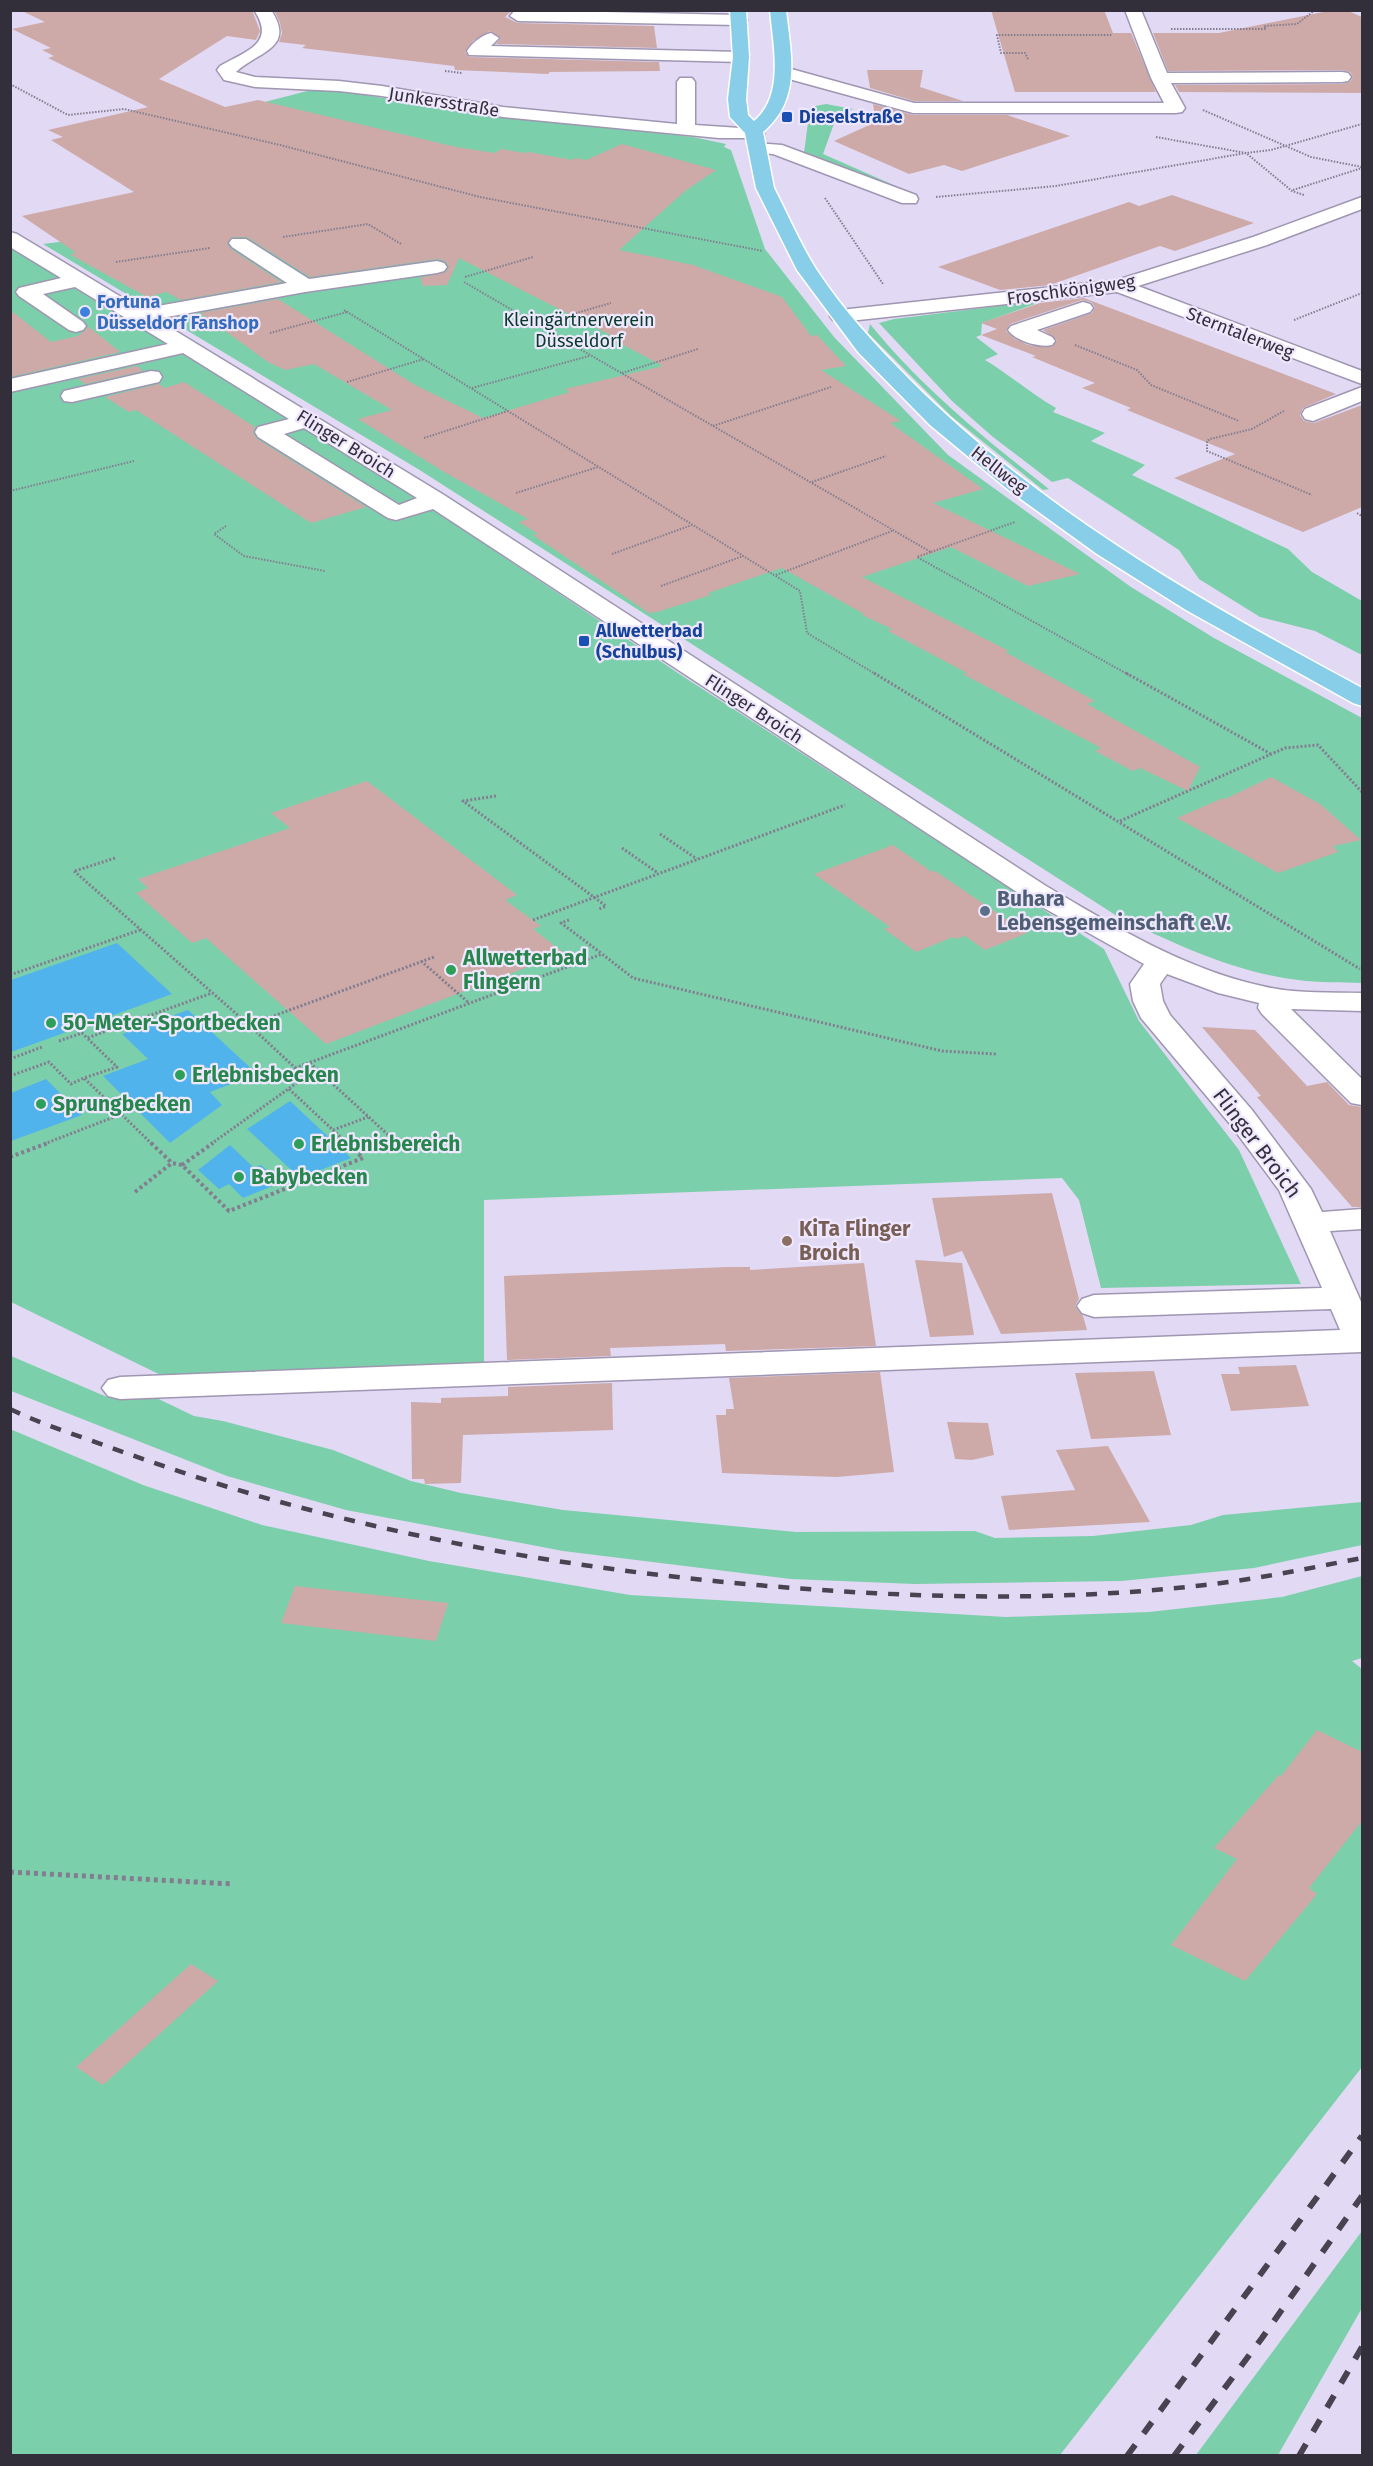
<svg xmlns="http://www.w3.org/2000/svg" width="1373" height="2466" viewBox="0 0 1373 2466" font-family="'Fira Sans',sans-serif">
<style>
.green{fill:#7ccfab}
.water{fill:#51b3eb}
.building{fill:#cdaaa7;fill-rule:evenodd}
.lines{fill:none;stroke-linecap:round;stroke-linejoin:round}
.minor-casing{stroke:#9f96b1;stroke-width:3}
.major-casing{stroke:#fff;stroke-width:3}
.path-far3{stroke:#837d90;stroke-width:2;stroke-dasharray:1.5 1.5;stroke-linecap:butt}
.path-far2{stroke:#837d90;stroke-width:3;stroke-dasharray:2 2;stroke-linecap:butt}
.path-far1{stroke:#837d90;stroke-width:4;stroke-dasharray:3 3;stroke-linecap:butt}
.path{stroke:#837d90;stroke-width:5;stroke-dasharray:4 4;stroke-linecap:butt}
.minor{fill:#fff;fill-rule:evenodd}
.major{fill:#88cee9;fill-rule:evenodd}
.rail-far1{stroke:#474350;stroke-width:4.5;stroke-dasharray:11 11;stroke-linecap:butt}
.rail{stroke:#474350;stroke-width:6;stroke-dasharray:14 14;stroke-linecap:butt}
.transit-dot{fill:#1a4fb4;stroke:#eee7fe;stroke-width:2}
.shop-dot{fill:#3f7fe0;stroke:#eee7fe;stroke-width:2}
.service-dot{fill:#5c6f8a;stroke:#eee7fe;stroke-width:2}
.leisure-dot{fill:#2e9e5b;stroke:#eee7fe;stroke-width:2}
.education-dot{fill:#8d6e63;stroke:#eee7fe;stroke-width:2}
.labels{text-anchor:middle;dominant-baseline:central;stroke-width:4.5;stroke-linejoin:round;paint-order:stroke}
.far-street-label{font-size:18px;fill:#332f3a;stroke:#eee7fe}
.far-transit-label{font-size:18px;font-weight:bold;fill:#164399;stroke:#eee7fe;text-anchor:start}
.far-shop-label{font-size:18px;font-weight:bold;fill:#366cbe;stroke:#eee7fe;text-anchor:start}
.far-park-label{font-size:18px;fill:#073a29;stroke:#eee7fe}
.service-label{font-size:21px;font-weight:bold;fill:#4e5e75;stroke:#eee7fe;text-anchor:start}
.leisure-label{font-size:21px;font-weight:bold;fill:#27864d;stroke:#eee7fe;text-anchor:start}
.street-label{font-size:21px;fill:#332f3a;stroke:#eee7fe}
.education-label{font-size:21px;font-weight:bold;fill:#785e54;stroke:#eee7fe;text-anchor:start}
</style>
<rect width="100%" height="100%" fill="#e2d9f5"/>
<path class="green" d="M315,89L359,94L470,112L693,137L726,144L724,147L731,150L765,249L834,337L948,455L1131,587L1214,638L1362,718V983C1341,982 1319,983 1298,980C1233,972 1175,944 1117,916L418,469L43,244L225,221L183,123Z
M826,104L853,109L836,118L823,154L914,194L908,196L804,153L810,107Z
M11,247L408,493L687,679L1104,949L1139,1021L1239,1150L1301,1284L1101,1288L1079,1200L1062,1178L484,1200V1369L173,1381L11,1302Z
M1030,302L1035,304L982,323L981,335L976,337L998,354L985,360C1010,375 1031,394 1056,408L1053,412L1105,433L1091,441L1145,465L1132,475L1288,549L1312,572L1362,601V655L1315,631L1260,617L1199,579L1179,550L1068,478L1052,482L993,437L952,401L879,323L894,319Z
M870,324C921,387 985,439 1049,489L1043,490L951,416L868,333Z
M11,1356L107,1397L146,1393L194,1416L223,1421L333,1450L411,1481L461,1493L563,1510L796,1532L975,1531L995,1538L1093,1536L1191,1525L1223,1515L1362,1502V1545L1254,1568L1121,1581L915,1584L791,1579L563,1551L346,1510L227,1476L11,1391Z
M10,1429L143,1485L262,1525L429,1561L630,1595L1006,1617L1149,1612L1282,1597L1362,1576V1658L1352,1661L1362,1669V2067L1060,2455H11Z
M1362,2231V2308L1278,2455H1196Z"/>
<path class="water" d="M117,943L172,994L11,1052V980Z
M188,1010L257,1074L210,1092L222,1105L170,1143L103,1076L148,1059L122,1034Z
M46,1079L82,1115L11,1141V1093Z
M290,1101L351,1158L300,1178L247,1129Z
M230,1145L253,1167L261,1165L280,1183L243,1198L229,1184L219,1189L198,1170Z"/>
<path class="building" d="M20,10H252L260,31L256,40L227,36L159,79L225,107L258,100L456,147L495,153L501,149L525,153L529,152L572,160L575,158L586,160L622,144L716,170L685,191L619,250L693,265L782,297L811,336L817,335L846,366L821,370L901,421L890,423L983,489L933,503L1080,574L1028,586L951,547L862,577L1009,651L1005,652L1095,701L1087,704L1200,767L1188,791L1140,768L1133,771L1095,751L1101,748L963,674L967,673L888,631L892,629L862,615L864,614L782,568L708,593L711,595L657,612L649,613L533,535L538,534L519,522L528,519L446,473L358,419L392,410L314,364L285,370L268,362L200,313L278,299L415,385L483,418L570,392L565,389L663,366L612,339L616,338L459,258L447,285L423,286L420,278L446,272L449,266L445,261L437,259L310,277L247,237H232L227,243L231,249L281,282L181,300L166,292L147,297L71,255L75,252L22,216L134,192L51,140L63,137L48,130L148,107L48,58L54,56L42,50L51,48L12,29L45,22Z
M274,10H512L505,17L518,23L654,26L657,48L496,44L501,38L490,31L473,41L465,52L469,57L659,62L660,71L550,72L548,74L455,70L454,66L302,48L306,45L279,42L282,33L280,23Z
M991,10H1104L1113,33H1131L1156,92H1015Z
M1333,10H1346L1362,17V93L1179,92L1175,85L1342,84L1350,82L1353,77L1350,72L1342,70L1168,71L1153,33H1219Z
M867,70H923L920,87L963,101H914L870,88Z
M873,104L913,115H1007L1070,136L962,171L944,165L909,174L834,141L876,122Z
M1172,195L1254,223L1175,251L1160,246L1050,285L1000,290L938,267L1129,202L1139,206Z
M1084,298L1336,394L1303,408L1300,415L1304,421L1314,423L1362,405V507L1303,532L1174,478L1235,454L1127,410L1131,408L1082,388L1095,383L1032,357L1036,356L981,335L997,329L981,323L1040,303ZM1082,300L1091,302L1095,307L1092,313L1043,330L1057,340L1052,347L1028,345L1015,339L1006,331L1010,324Z
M10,310L51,342L78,336L89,327L120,352L10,377Z
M137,366L143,371L85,384L78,379Z
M184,382L255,427L253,433L257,439L366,507L311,523L136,410L129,412L105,397L159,384L164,388Z
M1271,777L1320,804L1361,840L1333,846L1338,852L1278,873L1177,818L1223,798L1225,799Z
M367,781L517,895L505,900L541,926L533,929L564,953L326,1044L206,938L192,943L136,893L148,888L138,879L290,828L271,813Z
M893,845L932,872L935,871L1027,933L985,950L965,936L956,939L953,937L916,952L884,929L890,927L814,874Z
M1202,1027L1255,1030L1307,1086L1327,1082L1349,1105L1362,1107V1207H1352L1257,1097L1261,1096Z
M1052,1193L1079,1299L1075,1306L1083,1316L1087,1330L1001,1334L962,1251L944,1257L932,1198Z
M915,1260L962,1263L974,1335L930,1337Z
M864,1263L876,1346L726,1351L725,1344L610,1348L611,1356L507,1360L504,1276L727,1267H750V1270Z
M1296,1365L1309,1406L1231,1411L1221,1374H1240L1238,1367Z
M1154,1371L1171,1435L1091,1439L1075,1373Z
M880,1372L894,1472L837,1477L722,1473L716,1415H726V1409H734L729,1378Z
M612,1383L613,1430L463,1435L461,1483L425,1484L424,1479H412L411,1402L441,1403V1398L508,1396V1387Z
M947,1422L988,1423L994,1455L972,1460L955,1459Z
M1108,1446L1150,1522L1009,1530L1001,1496L1075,1490L1056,1450Z
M295,1586L448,1603L436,1641L281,1623Z
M1317,1730L1362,1752V1821L1309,1888L1317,1894L1245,1981L1171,1945L1237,1859L1214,1848L1279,1775L1281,1776Z
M191,1964L218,1981L103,2085L76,2067Z"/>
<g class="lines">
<defs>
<path id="minor" d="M254,10H271C297,49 256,52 236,72L255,77L339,81L382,86L503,107L677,124V82L680,78H692L695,82V125L755,129L761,130L764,134L761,138H719L503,117L382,96L339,91L255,87L224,80L217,70L220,66C245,51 277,44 254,10Z
M515,10L739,15L747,20L739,25L518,21L510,16Z
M1125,10H1141L1167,73L1342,72L1348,73L1351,77L1348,81L1342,82L1171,83L1185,108L1182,112L1176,113H913L778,76L775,72L778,68L784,67L914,103H1164L1151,78Z
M491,33L499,38L491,46L741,52L747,53L749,57L747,61L741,62L469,55L467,51C472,43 482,35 491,33Z
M757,143L782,145L916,195L918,199L916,203H902L773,154L751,152L748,148L751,144Z
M1362,197V209L1267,245L1138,286L1362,371V384L1117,292L840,322L833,320L830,316L833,312L840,310L1117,280L1253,237Z
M10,232L17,234L141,309L287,283L232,247L229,243L232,239H246L309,279L437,261L444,263L447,267L444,271L437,273L305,292L156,319L444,495L1046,886C1114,926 1184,969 1262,986C1295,994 1329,992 1362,993V1011L1291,1009L1362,1079V1105L1351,1103L1262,1014L1258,1008L1259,1003L1218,993L1167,974L1160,984L1163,1001L1170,1015L1252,1110L1311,1189L1322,1212L1362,1209V1229L1330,1231L1362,1304V1352L120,1399L108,1396L102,1388L108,1380L120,1377L1340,1330L1331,1309L1094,1317L1082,1313L1077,1306L1082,1299L1094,1295L1322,1288L1279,1190L1230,1124L1141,1018L1133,1001L1130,984L1144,964L1026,898L433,509L396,520L388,518L258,437L255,432L258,427L289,419L183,353L10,392V379L168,344L75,287L43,294L83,322L86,326L83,330L76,332L69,330L19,296L16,292L19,288L61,278L10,247ZM304,428L409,493L417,498L399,505L284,434Z
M1083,302L1090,304L1093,308L1090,312L1037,330L1052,337L1055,341L1052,345C1040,348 1015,341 1008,330L1011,326Z
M151,371L159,372L162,377L159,382L72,402L64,401L61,396L64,391Z
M1362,387V401L1313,421L1305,419L1302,414L1305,409Z"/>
<path id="major" d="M730,10H746L749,57L746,99L748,115L754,121C785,96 773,45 770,10H786C791,55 802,99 763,132L774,188C788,215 800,244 816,269C842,309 876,346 910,380C1040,510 1201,602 1362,688V706L1353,703L1186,610L1097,554L1011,492L930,425L858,352L797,270L756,188L745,133L730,117L728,99L733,57Z"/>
</defs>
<use href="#minor" class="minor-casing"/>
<use href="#major" class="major-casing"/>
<path class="path-far3" d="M1171,29H1266L1264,26L1297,24L1315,10
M1028,59L1025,53H1001L997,35H1112
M445,71L462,73
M10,84L68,115L124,109L280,145L480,197L763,251
M1203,110L1311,157L1362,167
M1156,137L1246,153L1271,150L1362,124
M1293,190L1362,168
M936,197L1056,186L1246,153L1292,191L1304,195
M825,198L883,284
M283,237L368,224L401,244
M116,262L210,248
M465,277L533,257
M464,282L931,552L917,557L1129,675
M344,310L800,591L807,633L877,675
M1294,320L1362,293
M538,324L611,303
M270,333L347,312
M1075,345L1137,370L1151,385L1239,421
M622,373L698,349
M347,382L424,359
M472,388L589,356
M1284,411L1252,429L1210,439L1207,441V451L1312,495
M713,426L831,387
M424,438L508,411
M812,482L886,456
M10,491L134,461
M516,493L598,467
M1357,513L1362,516
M226,526L214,534L244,556L325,571
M931,552L1015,522
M612,554L692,525
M776,575L892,531
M661,586L743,556"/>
<path class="path-far2" d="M874,673L1360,969
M1126,673L1271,754
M496,796L463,801L606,906L599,909
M1120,821L1285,748L1318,745L1362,792
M660,834L697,859
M622,848L658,873
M74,871L249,1025L434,957
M75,871L115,858
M533,920L845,805
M569,920L561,923L601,953
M421,961L469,1003
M10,975L140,930
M59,1041L82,1033L87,1038
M10,1059L42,1047
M310,1063L398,1144
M295,1068L602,954L633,978L942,1051L996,1054
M10,1076L49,1062L71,1084L84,1078
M289,1089L348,1144
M333,1130L368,1117
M44,1144L122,1114
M152,1144L84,1078L117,1067L87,1038L212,993
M211,1144L305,1077L249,1025"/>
<path class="path-far1" d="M151,1143L172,1163L182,1165L229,1211L363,1158L346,1143
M396,1143L400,1146
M10,1157L48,1143
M182,1165L213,1143
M135,1192L172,1163"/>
<path class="path" d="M10,1872L233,1884"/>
<use href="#minor" class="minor"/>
<use href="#major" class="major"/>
<path class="rail-far1" d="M10,1409C35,1421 61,1430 87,1439C142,1459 196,1478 252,1494C404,1538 556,1565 714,1581C877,1597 1042,1604 1205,1585C1258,1579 1310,1568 1362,1558"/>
<path class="rail" d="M1127,2456L1362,2136
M1174,2456L1262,2338L1362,2196
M1299,2456L1362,2347"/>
</g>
<g class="transit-dot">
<rect x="781" y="111" width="12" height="12" rx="3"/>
<rect x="578" y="635" width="12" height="12" rx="3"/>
</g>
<circle class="shop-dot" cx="85" cy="312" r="6"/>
<circle class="service-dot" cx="985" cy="911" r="6"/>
<g class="leisure-dot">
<circle cx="451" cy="970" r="6"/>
<circle cx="51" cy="1023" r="6"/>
<circle cx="180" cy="1075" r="6"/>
<circle cx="41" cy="1104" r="6"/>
<circle cx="299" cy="1144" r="6"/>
<circle cx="239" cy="1177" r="6"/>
</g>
<circle class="education-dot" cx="787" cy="1241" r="6"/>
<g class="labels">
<g class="far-street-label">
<text transform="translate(444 102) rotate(9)">Junkersstraße</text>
<text transform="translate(1071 290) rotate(-8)">Froschkönigweg</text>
<text transform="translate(1240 333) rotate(21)">Sterntalerweg</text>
<text transform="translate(346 444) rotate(32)">Flinger Broich</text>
<text transform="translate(999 470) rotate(38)">Hellweg</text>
<text transform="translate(754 709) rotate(33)">Flinger Broich</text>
</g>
<g class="far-transit-label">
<text x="799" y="117">Dieselstraße</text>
<text x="596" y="631">Allwetterbad<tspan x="596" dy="21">(Schulbus)</tspan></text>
</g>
<g class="far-shop-label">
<text x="97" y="302">Fortuna<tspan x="97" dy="21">Düsseldorf Fanshop</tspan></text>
</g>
<g class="far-park-label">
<text x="579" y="320">Kleingärtnerverein<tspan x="579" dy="21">Düsseldorf</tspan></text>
</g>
<g class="service-label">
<text x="997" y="899">Buhara<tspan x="997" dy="24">Lebensgemeinschaft e.V.</tspan></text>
</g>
<g class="leisure-label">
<text x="463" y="958">Allwetterbad<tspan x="463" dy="24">Flingern</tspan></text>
<text x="63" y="1023">50-Meter-Sportbecken</text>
<text x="192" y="1075">Erlebnisbecken</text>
<text x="53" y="1104">Sprungbecken</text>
<text x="311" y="1144">Erlebnisbereich</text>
<text x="251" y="1177">Babybecken</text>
</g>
<g class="street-label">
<text transform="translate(1257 1143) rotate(53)">Flinger Broich</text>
</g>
<g class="education-label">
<text x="799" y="1229">KiTa Flinger<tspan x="799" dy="24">Broich</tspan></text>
</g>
</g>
<rect width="1373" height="2466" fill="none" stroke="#332f3a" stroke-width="24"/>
</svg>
